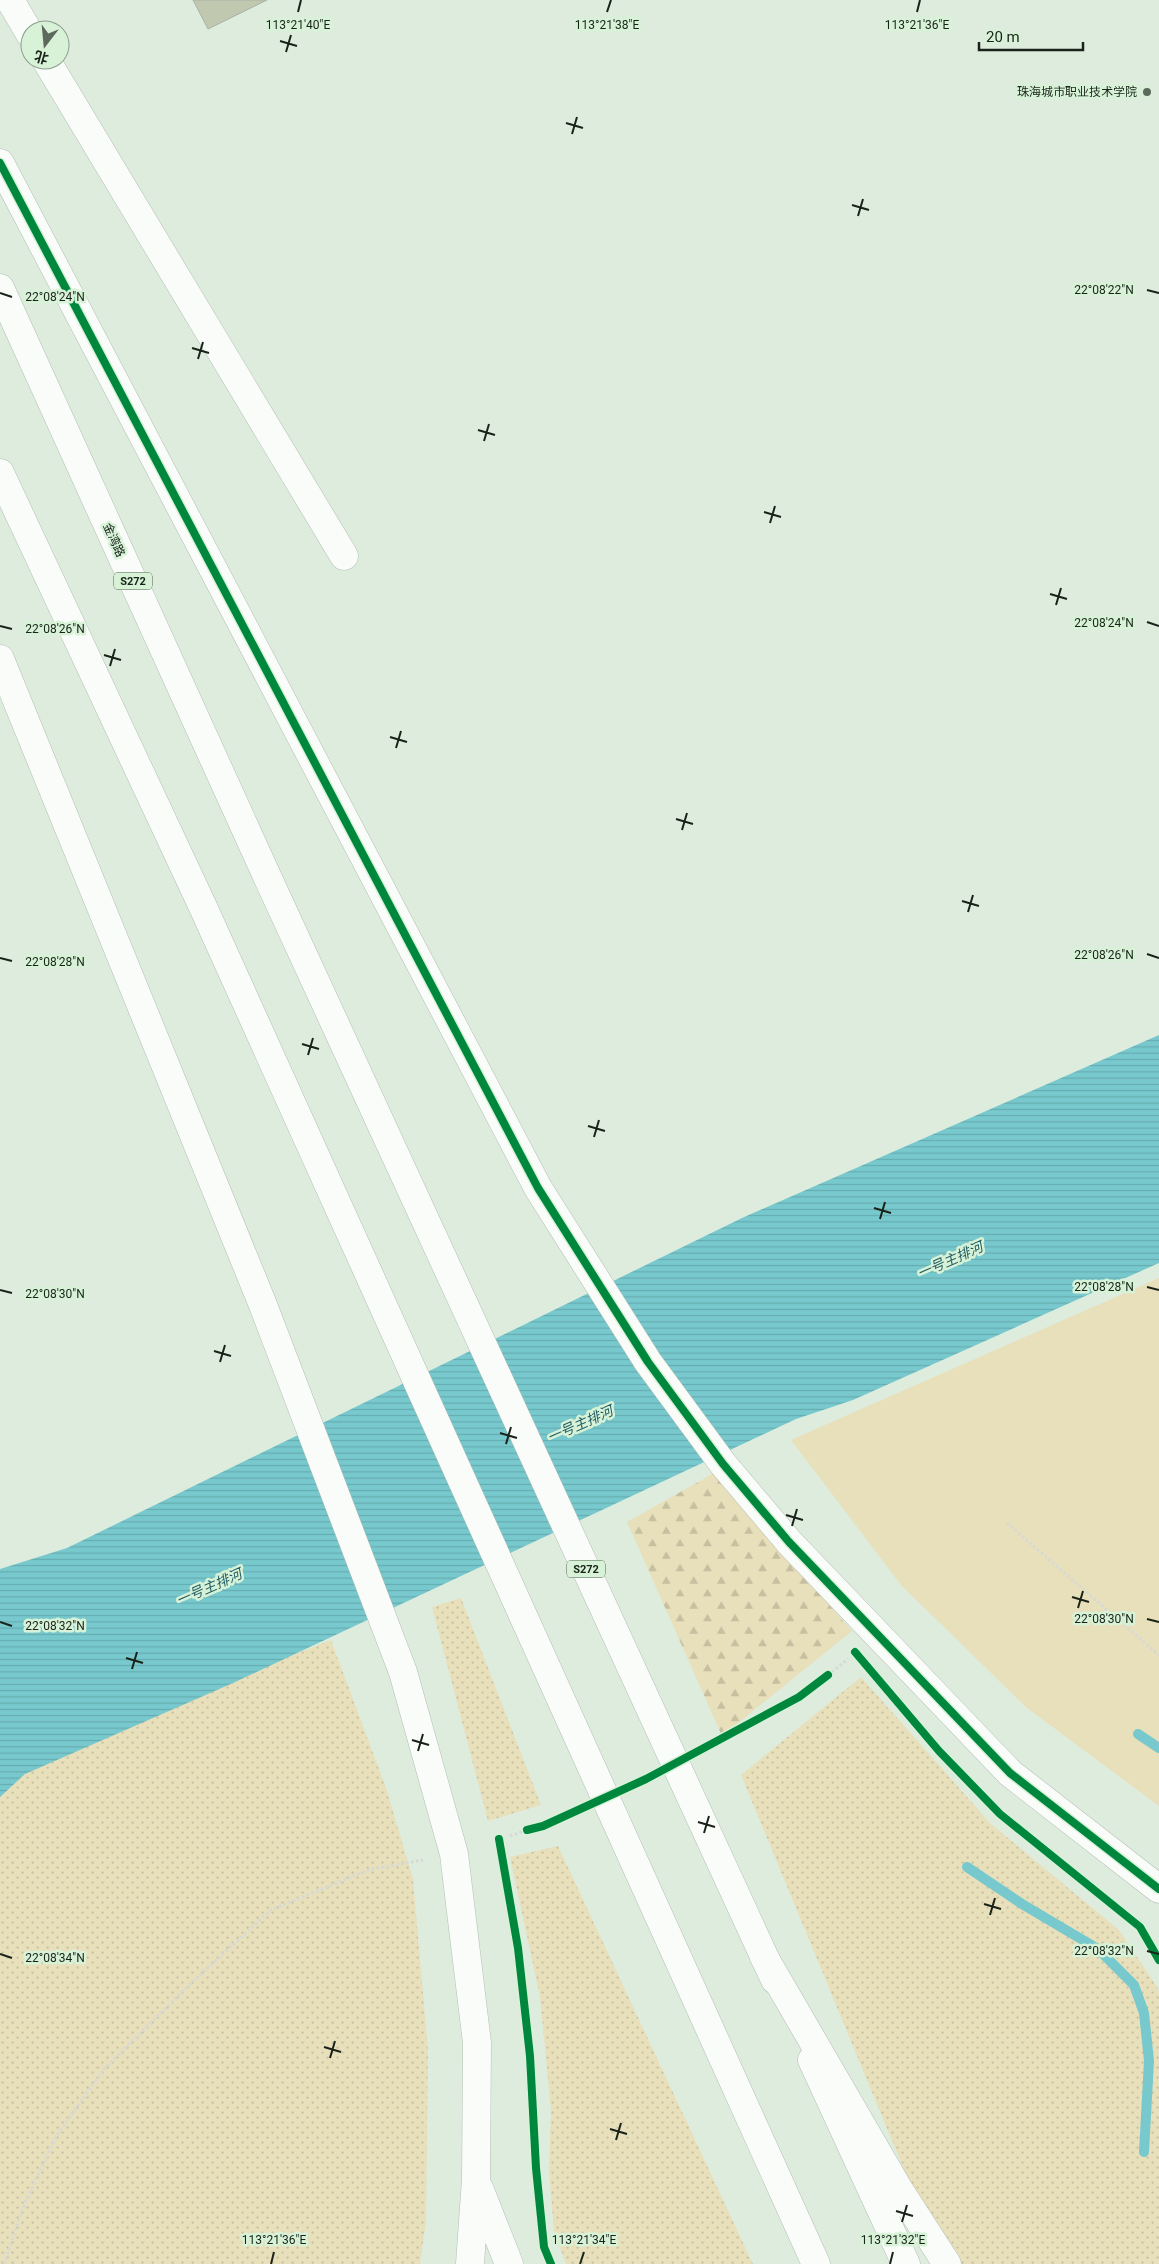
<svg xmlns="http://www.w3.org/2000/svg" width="1159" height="2264" viewBox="0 0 1159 2264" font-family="Roboto,'Noto Sans SC',sans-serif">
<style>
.grass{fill:url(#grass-dots)}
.forest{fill:url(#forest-firs)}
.park{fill:#e8dfbb}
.water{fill:url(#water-rules)}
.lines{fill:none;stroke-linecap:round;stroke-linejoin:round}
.stream{stroke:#77c9ce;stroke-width:10}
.building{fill:#c0c8af;stroke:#aab1a5;filter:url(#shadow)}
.street-casing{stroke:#b3beb3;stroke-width:29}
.primary-casing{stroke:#b3beb3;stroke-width:29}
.highway-casing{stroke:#b3beb3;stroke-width:29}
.path{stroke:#d6d9d6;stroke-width:3;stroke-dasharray:2.5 2.5;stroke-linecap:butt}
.street{stroke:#fafcfa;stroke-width:28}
.primary{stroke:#fafcfa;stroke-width:28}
.highway{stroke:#fafcfa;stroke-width:28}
.cycleway-casing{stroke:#d8f2d8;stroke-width:11}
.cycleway{stroke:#00873e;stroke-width:8}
.ticks{fill:none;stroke:#192319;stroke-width:2}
.poi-dot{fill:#5e695e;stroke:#d8f2d8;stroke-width:2}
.labels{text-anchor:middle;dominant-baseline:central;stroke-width:5;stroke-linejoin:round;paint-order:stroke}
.shield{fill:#d8f2d8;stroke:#526152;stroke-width:1}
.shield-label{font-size:11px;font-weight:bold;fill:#192319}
.poi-label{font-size:12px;fill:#192319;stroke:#d8f2d8;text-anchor:end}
.street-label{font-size:12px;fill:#192319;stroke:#d8f2d8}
.water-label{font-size:14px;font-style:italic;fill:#1e5c63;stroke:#d8f2d8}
.ticks-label{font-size:12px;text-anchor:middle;fill:#192319;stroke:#d8f2d8;stroke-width:5;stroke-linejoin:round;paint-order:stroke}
</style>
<defs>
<pattern id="grass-dots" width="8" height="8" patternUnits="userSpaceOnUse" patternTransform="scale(1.25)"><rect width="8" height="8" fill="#e8dfbb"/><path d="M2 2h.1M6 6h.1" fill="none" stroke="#c6bfa0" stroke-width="1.8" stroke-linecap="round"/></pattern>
<pattern id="forest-firs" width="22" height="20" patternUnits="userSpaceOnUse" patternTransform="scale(1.25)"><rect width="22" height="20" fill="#e8dfbb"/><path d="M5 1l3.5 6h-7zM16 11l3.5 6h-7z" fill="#c6bfa0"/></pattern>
<pattern id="water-rules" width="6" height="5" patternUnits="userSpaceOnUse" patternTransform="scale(1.25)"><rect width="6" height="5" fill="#77c9ce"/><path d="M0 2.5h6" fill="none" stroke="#66acb0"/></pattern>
<filter id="shadow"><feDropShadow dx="4.5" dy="-4.5" stdDeviation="0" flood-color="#0004"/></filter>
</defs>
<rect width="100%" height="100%" fill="#deecde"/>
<path class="grass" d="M461,1598L541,1805L488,1821L432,1607Z
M331,1640L386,1788L413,1879L428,2051L426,2221L420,2264H0V1792L10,1783L90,1735Z
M861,1677L991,1824L1119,1930L1157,1987L1159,1992V2264H943L741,1775Z
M558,1846L753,2264H566L554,2232L549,2169L551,2110L540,1997L510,1857Z"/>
<path class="forest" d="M714,1473L852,1631L722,1736L627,1522Z"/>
<path class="park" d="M1159,1278V1806L1027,1708L901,1585L791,1440Z"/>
<path class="water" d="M1159,1035V1263L853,1400L796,1419L233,1683L25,1774L0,1797V1569L67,1548L742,1218Z"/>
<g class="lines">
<path class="stream" d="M1138,1734L1159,1748
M967,1867L1022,1904L1098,1949L1134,1985L1144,2013L1149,2061L1144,2152"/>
</g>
<path class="building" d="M193,0H267L208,29Z"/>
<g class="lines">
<defs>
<path id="street" d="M10,0L30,34
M46,60L344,556"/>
<path id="primary" d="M0,288L266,874L775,1980
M0,473L203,907L816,2264
M812,2060L906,2264"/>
<path id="highway" d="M0,163L538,1188L648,1362L723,1464L789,1542L1010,1773L1159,1889
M0,659L263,1305L403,1672L454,1854L477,2043L476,2179L470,2264
M764,1957L898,2188L947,2264
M479,2188L509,2264"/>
</defs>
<use href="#street" class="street-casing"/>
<use href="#primary" class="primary-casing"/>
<use href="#highway" class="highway-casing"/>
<path class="path" d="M1007,1523L1159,1655
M828,1675L848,1659
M510,1836L527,1830
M4,2264L25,2202L57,2135L104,2069L189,1985L271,1910L368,1870L423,1860"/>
<use href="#street" class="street"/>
<use href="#primary" class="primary"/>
<use href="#highway" class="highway"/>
<defs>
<path id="cycleway" d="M0,163L538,1188L648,1362L723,1464L789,1542L1010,1773L1159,1889
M855,1652L939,1751L1000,1814L1140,1927L1159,1960
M527,1830L543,1826L646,1779L799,1697L828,1675
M499,1839L518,1948L530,2056L536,2168L544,2247L551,2264"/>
</defs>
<use href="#cycleway" class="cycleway-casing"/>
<use href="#cycleway" class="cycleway"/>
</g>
<path class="ticks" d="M298,12L301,0M607,12L611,0M917,12L920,0M280,41L297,46M286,52L291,35M566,123L583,128M572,134L577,117M852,205L869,210M858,216L863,199M1147,290L1159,293M0,293L12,297M192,348L209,353M198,359L203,342M478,430L495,435M484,441L489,424M764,512L781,517M770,523L775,506M1050,594L1067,599M1056,605L1061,588M1147,622L1159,626M0,626L12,629M104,655L121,660M110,666L115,649M390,737L407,742M396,748L401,731M676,819L693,824M682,830L687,813M962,901L979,906M968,912L973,895M1147,954L1159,958M0,958L12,961M302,1044L319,1049M308,1055L313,1038M588,1126L605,1131M594,1137L599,1120M874,1208L891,1213M880,1219L885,1202M1147,1287L1159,1290M0,1290L12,1293M214,1351L231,1356M220,1362L225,1345M500,1433L517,1438M506,1444L511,1427M786,1515L803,1520M792,1526L797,1509M1072,1597L1089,1602M1078,1608L1083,1591M1147,1619L1159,1622M0,1622L12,1626M126,1658L143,1663M132,1669L137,1652M412,1740L429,1745M418,1751L423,1734M698,1822L715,1827M704,1833L709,1816M984,1904L1001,1909M990,1915L995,1898M1147,1951L1159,1954M0,1954L12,1958M324,2047L341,2052M330,2058L335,2041M610,2129L627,2134M616,2140L621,2123M896,2211L913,2216M902,2222L907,2205M271,2264L274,2252M580,2264L584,2252M890,2264L893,2252"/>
<circle class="poi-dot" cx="1147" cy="92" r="5"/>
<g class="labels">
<g class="shield">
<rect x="114" y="572.5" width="38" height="17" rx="4"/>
<rect x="567" y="1560.5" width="38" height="17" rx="4"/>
</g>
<g class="shield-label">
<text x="133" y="581">S272</text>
<text x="586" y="1569">S272</text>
</g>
<g class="poi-label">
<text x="1137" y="92">珠海城市职业技术学院</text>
</g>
<g class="street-label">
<text transform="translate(114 540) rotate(66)">金湾路</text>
</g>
<g class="water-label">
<text transform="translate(950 1260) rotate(-24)">一号主排河</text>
<text transform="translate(580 1424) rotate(-24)">一号主排河</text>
<text transform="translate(209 1587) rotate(-24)">一号主排河</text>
</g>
</g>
<g class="ticks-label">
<text x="298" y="29">113°21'40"E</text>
<text x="607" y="29">113°21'38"E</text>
<text x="917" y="29">113°21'36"E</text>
<text x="1104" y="294">22°08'22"N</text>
<text x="55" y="301">22°08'24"N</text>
<text x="1104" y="627">22°08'24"N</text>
<text x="55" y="633">22°08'26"N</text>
<text x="1104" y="959">22°08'26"N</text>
<text x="55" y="966">22°08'28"N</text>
<text x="1104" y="1291">22°08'28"N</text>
<text x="55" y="1298">22°08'30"N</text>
<text x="1104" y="1623">22°08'30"N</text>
<text x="55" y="1630">22°08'32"N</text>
<text x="1104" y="1955">22°08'32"N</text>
<text x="55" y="1962">22°08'34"N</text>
<text x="274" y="2244">113°21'36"E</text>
<text x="584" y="2244">113°21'34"E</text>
<text x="893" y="2244">113°21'32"E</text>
</g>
<g transform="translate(45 45) rotate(196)"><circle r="24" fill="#d8f2d8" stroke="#8c9f8c"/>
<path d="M0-4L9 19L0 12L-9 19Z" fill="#5e695e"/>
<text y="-8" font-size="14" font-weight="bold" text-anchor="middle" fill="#192319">北</text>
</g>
<path d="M979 42v8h104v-8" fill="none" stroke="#192319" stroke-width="2.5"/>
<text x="986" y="42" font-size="15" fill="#192319" stroke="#d8f2d8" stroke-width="4" paint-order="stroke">20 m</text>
</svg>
